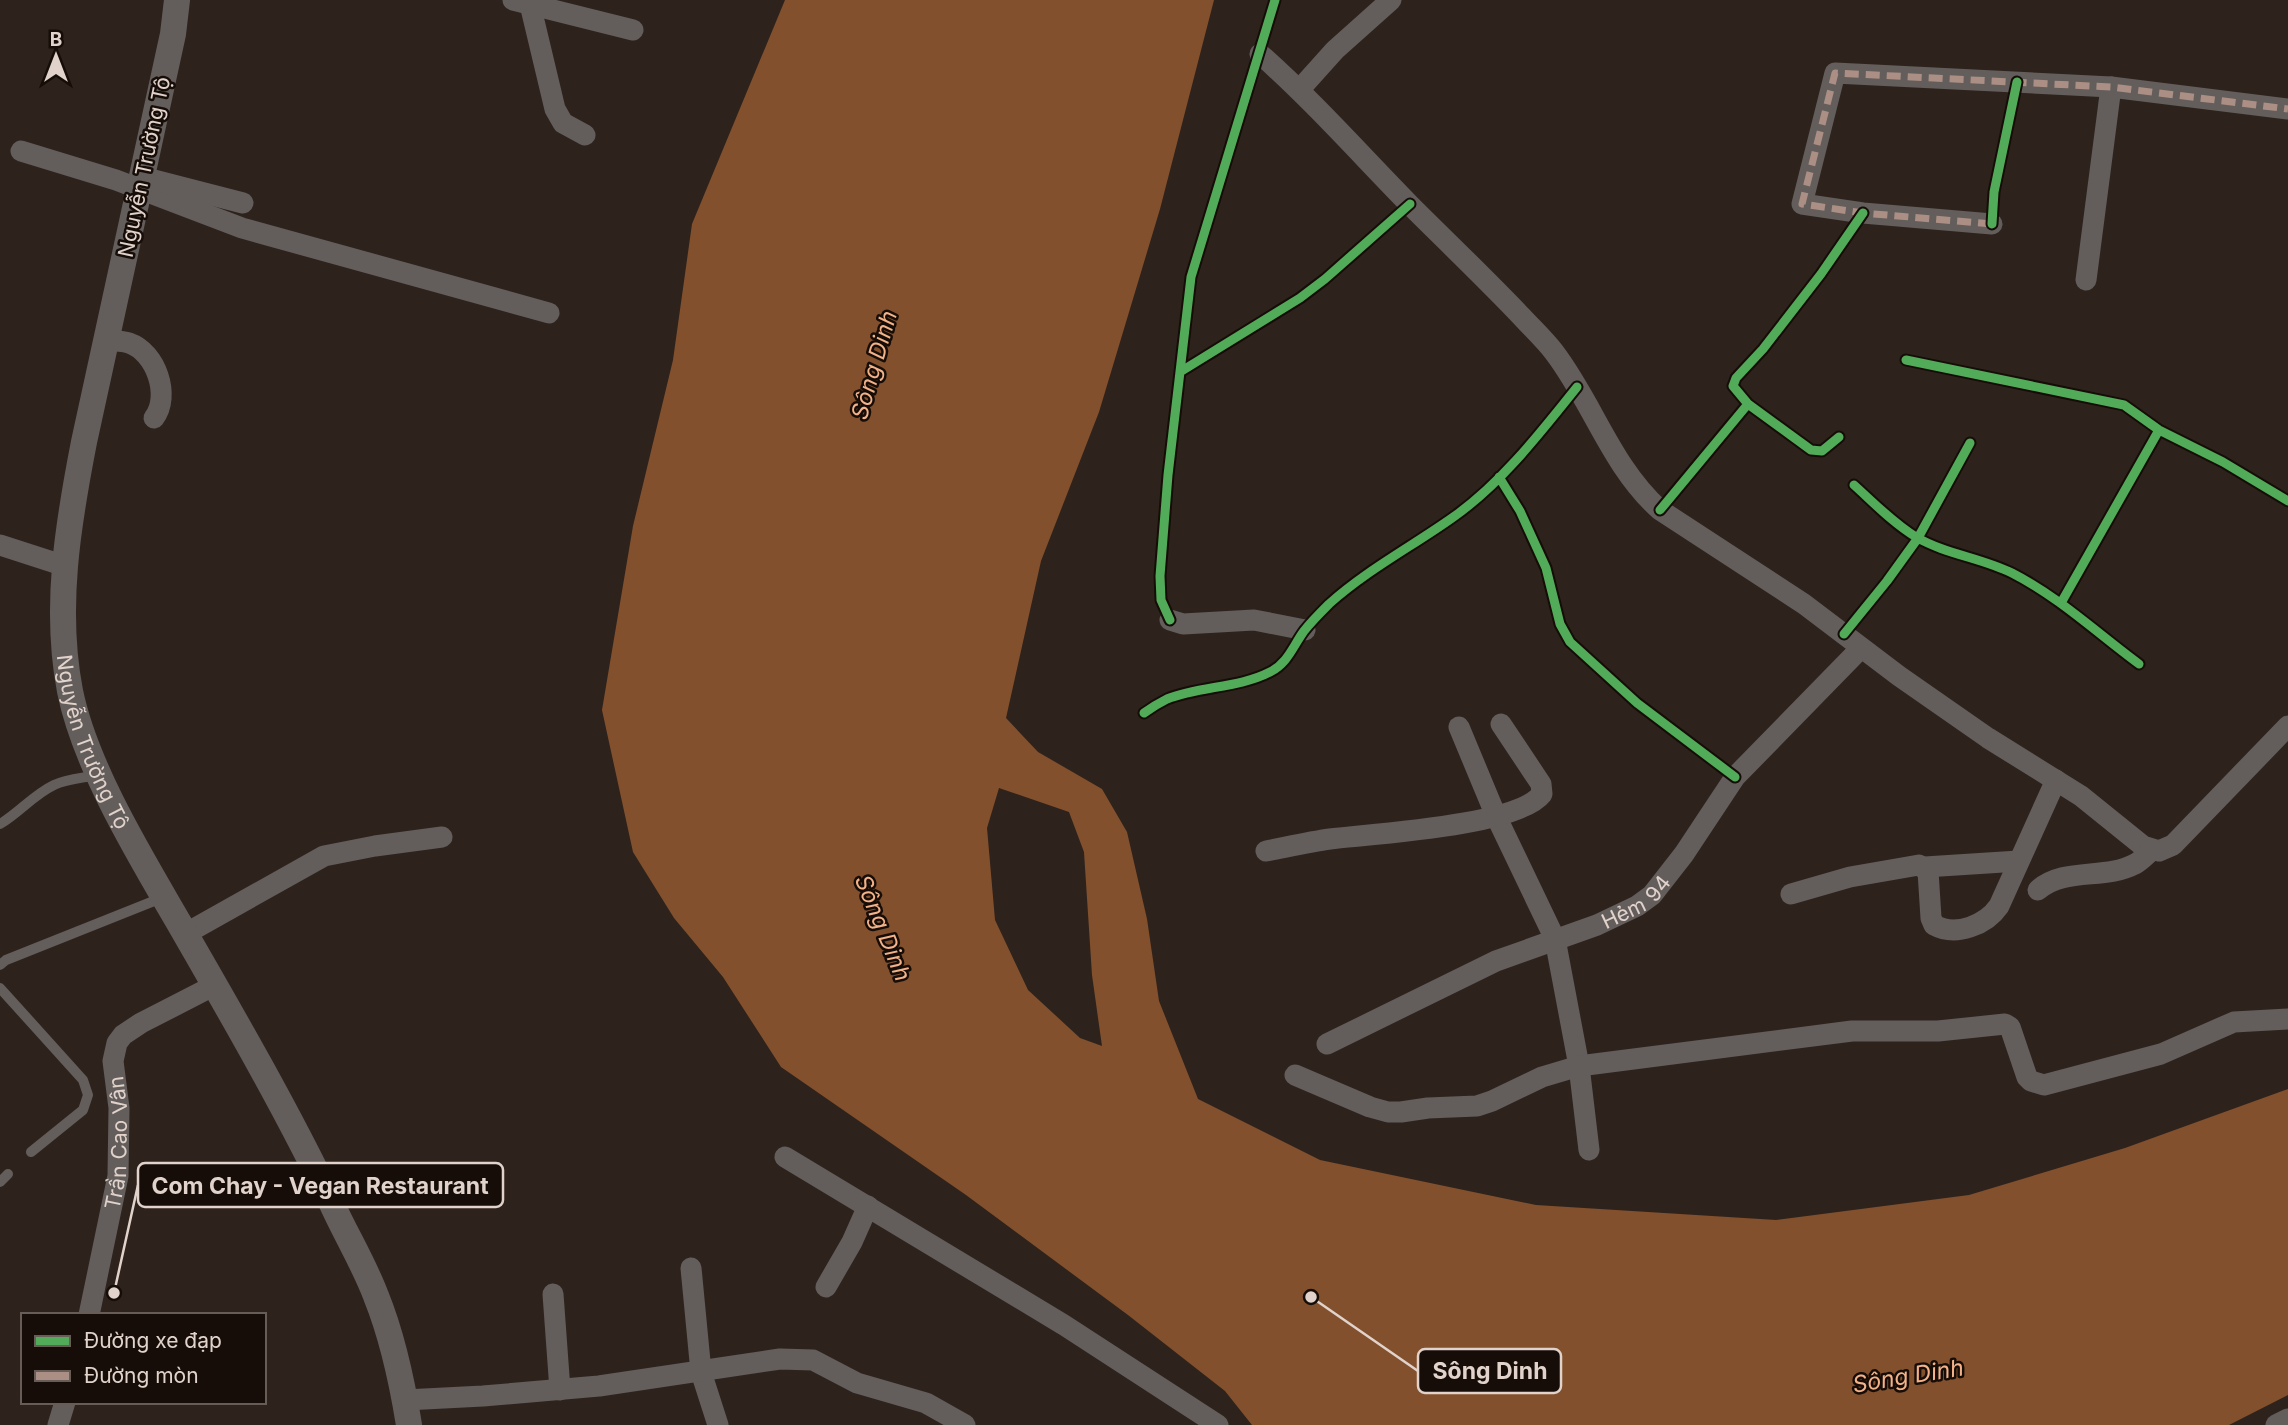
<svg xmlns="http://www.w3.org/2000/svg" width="2288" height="1425" viewBox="0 0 2288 1425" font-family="Inter,sans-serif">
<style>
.water{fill:#83502d;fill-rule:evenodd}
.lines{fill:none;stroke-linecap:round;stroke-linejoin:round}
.service{stroke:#635e5c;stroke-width:10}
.minor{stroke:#635e5c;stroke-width:21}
.tertiary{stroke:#635e5c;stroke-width:26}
.quiet{stroke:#ac8f84;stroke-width:7;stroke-dasharray:14 7;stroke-linecap:butt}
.cycleway-casing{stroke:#160d08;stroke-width:13}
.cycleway{stroke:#51ab58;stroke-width:9}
.labels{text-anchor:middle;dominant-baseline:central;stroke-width:5;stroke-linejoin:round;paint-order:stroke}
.street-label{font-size:21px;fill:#e1d3cb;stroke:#160d08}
.water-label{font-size:23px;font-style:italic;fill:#f4b288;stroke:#160d08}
.leader{fill:none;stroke:#e1d3cb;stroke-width:2.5}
.callout-dot{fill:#e1d3cb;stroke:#160d08;stroke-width:2.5}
.callout{fill:#160d08;stroke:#e1d3cb;stroke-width:2.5}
.callout-label{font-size:23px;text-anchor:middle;font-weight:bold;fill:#e1d3cb}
</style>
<rect width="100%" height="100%" fill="#2e231c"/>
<path class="water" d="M785,0H1214L1160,209L1099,412L1041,561L1006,718L1038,752L1102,789L1127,832L1147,919L1159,1001L1198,1099L1320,1160L1536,1205L1776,1220L1969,1195L2125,1148L2288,1089V1395L2229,1425H1252L1225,1391L1128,1315L966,1195L781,1067L723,977L674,918L633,852L602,710L633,526L673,360L692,224ZM999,788L1069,812L1084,852L1092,975L1102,1046L1080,1038L1028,990L995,920L987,828Z"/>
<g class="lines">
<path class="service" d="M0,824C19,813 33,795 54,785C66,779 83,778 97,775
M0,965L6,960L164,897
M0,988L83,1080L88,1095L83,1110L31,1152
M0,1182L8,1174"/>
<g class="minor">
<path d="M513,0L633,30"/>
<path d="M529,0L555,109L563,123L585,135"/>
<path d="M1260,54C1313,101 1360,154 1409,204C1447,242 1485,278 1522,317C1532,328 1544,339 1554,352C1593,403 1611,466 1660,510L1804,604L1899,676L1988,738L2081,796L2143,846L2159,851L2173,845L2288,726"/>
<path d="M1300,89L1335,50L1391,0"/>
<path d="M21,151L116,180L242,228L549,313"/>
<path d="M142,177L243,203"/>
<path d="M1992,224L1863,213L1802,204L1835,73L2111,87L2288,109"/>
<path d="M2086,280L2111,87"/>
<path d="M107,340C114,341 123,341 129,343C156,352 171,396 154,418"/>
<path d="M0,545L65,566"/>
<path d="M1170,620L1183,624L1254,620L1305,630"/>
<path d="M1459,727L1496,816L1555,939L1579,1066L1589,1150"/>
<path d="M1266,851C1287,847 1309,842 1330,839C1372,834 1517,826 1542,794L1541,784L1501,724"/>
<path d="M1925,867L2019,861"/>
<path d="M2038,890C2064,867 2105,880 2135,864C2141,861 2147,854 2152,850"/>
<path d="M1791,894L1850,877L1919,865L1928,871L1931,918L1934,925C1956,937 1986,925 1999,906L2056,780"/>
<path d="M185,934L324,856L375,846L442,837"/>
<path id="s1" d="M1327,1044L1496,961L1597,925L1637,906L1652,895L1684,854L1735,777L1861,648"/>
<path d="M1295,1075L1370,1107L1388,1112H1401L1428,1108L1477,1106L1492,1101L1542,1077L1579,1066L1852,1031H1938L2005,1024L2010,1027L2027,1077L2031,1081L2044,1085L2161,1054L2234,1022L2288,1019"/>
<path d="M785,1157L1064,1325L1218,1425"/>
<path d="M691,1268L701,1372L718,1425"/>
<path d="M826,1287L852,1242L868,1206"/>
<path d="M553,1294L560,1390"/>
<path id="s2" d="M89,1315L118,1176L119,1108L113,1061L117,1043L123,1035L141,1023L215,985"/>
<path d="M405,1400L483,1396L599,1386L780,1359L813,1360L857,1383L926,1403L965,1425"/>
<path d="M58,1425L65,1402"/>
<path d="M2276,1425L2288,1419"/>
</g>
<path class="tertiary" id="s3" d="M177,0L173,34L84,442C68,524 54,608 70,691C85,766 140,856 179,923C232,1015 286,1108 332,1204C346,1235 364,1264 376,1296C393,1338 402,1381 409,1425"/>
<path class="quiet" d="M1992,224L1863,213L1802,204L1835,73L2111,87L2288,109"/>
<defs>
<path id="cycleway" d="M1992,224L1994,192L2017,82
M1906,360L2124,405L2159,430L2223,462L2288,501
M1180,372L1300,298L1325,279L1410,204
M1839,437L1822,451L1811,450L1748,404L1733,386L1736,378L1763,349L1821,274L1863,213
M1499,477L1520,511L1546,568L1560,624L1570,642L1637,703L1735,777
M1854,485C1874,503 1893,523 1916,537C1945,554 1982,558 2012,573C2059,597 2097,633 2139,664
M1660,510L1748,404
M2061,603L2159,430
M1170,620L1161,600L1160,576L1168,475L1191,277L1275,0
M1844,634L1887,581L1918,538L1970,443
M1144,713C1151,708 1159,703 1167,699C1200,686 1239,688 1270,672C1288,663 1293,646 1304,631C1311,622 1321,612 1329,604C1367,570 1411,547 1452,518C1500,485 1541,432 1577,387"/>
</defs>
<use href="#cycleway" class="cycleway-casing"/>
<use href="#cycleway" class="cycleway"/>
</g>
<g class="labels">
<g class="street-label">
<text transform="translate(144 167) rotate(-78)">Nguyễn Trường Tộ</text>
<text stroke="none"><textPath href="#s3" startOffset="758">Nguyễn Trường Tộ</textPath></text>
<text stroke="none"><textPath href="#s1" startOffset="341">Hẻm 94</textPath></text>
<text stroke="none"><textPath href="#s2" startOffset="175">Trần Cao Vân</textPath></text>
</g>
<g class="water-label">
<text transform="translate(874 365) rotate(-74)">Sông Dinh</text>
<text transform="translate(883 928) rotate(68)">Sông Dinh</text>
<text transform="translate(1908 1376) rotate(-9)">Sông Dinh</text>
</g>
</g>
<path class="leader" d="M114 1293L138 1185M1311 1297L1418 1371"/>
<g class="callout-dot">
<circle cx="114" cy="1293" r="7"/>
<circle cx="1311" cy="1297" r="7"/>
</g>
<g class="callout">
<rect x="138" y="1163" width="365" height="44" rx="7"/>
<rect x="1418" y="1349" width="143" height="44" rx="7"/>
</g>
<g class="callout-label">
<text x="320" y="1194">Com Chay - Vegan Restaurant</text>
<text x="1490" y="1379">Sông Dinh</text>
</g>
<rect x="21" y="1313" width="245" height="91" fill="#160d08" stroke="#675c56" stroke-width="2"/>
<rect x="35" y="1336" width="35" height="10" fill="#51ab58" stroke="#675c56" stroke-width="2"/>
<text x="84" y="1348" font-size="21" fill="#e1d3cb">Đường xe đạp</text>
<rect x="35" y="1371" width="35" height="10" fill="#ac8f84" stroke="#675c56" stroke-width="2"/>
<text x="84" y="1383" font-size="21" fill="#e1d3cb">Đường mòn</text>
<g transform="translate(56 56)" stroke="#160d08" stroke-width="5" paint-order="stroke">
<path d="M0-5L12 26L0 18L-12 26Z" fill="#e1d3cb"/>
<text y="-10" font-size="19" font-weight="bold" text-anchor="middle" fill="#e1d3cb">B</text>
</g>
</svg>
